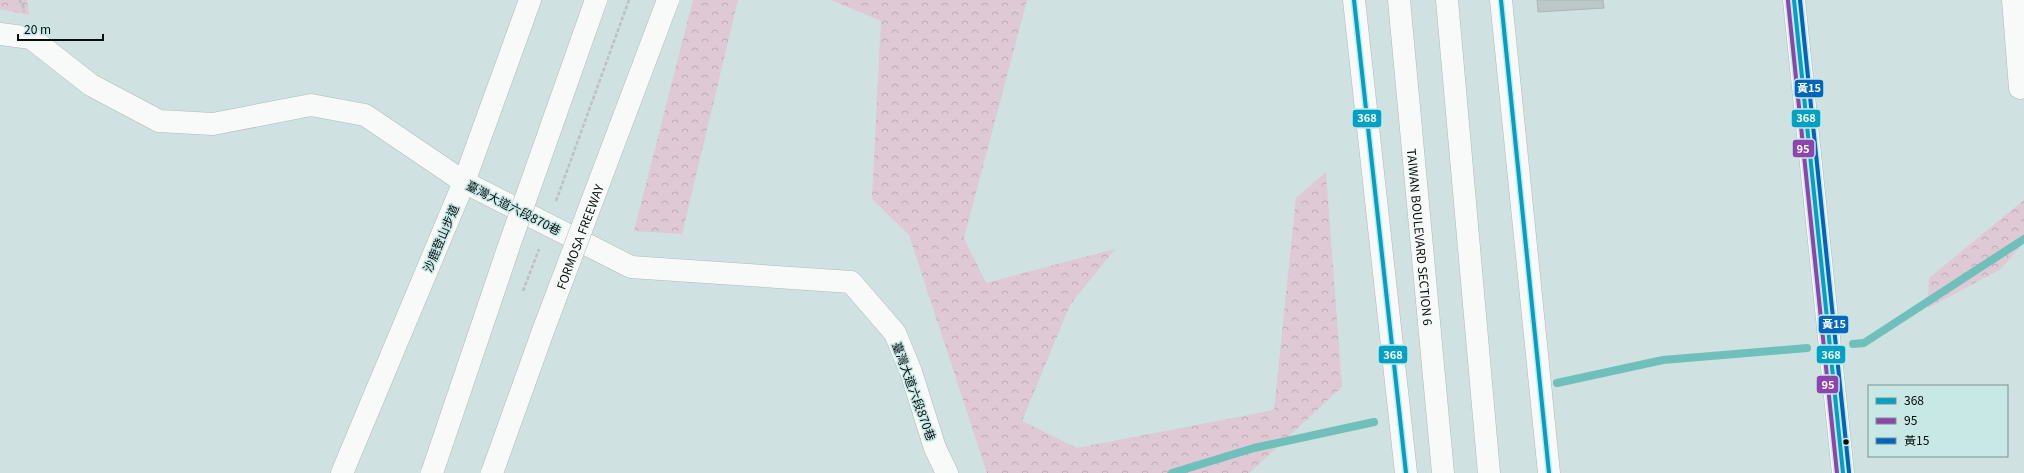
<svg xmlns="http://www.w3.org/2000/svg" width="2024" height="473" viewBox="0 0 2024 473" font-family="Georgia,'Noto Sans TC',serif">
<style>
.forest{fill:url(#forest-crowns)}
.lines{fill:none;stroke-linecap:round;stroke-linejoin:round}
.stream{stroke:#6fbfbb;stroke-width:8}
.building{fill:#bac8c7;stroke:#a9b7b6}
.minor-casing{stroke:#adbbba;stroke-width:23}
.major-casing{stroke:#adbbba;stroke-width:23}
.path{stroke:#bcc2c2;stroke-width:2.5;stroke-dasharray:4 2;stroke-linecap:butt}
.minor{stroke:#f8fafa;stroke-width:22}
.major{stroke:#f8fafa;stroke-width:22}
.highway-bridge-casing{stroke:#adbbba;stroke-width:23;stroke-linecap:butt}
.highway-bridge{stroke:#f8fafa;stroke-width:22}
.bus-1-casing{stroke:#c8e8e6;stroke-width:7}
.bus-2-casing{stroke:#c8e8e6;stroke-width:7}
.bus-3-casing{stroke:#c8e8e6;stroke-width:7}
.bus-1{stroke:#00a1c4;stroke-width:4}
.bus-2{stroke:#8e44ad;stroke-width:4}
.bus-3{stroke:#0065bd;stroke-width:4}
.bus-dot{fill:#040e0d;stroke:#c8e8e6;stroke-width:1.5}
.labels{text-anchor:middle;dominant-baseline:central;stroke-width:3;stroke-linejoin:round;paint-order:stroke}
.street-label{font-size:12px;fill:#040e0d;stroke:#c8e8e6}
.line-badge{stroke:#c8e8e6;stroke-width:1.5}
.badge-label{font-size:11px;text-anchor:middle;font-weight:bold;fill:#fff}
</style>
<defs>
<pattern id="forest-crowns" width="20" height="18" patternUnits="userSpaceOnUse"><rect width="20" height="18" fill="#dec9d5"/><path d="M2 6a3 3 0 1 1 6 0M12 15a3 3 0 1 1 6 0" fill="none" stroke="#bdabb6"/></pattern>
</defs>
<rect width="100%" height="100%" fill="#cfe1e0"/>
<path class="forest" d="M0,0H27L29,15L0,9Z
M693,0H738L682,234L634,231Z
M831,0H1027L964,238L986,283L1115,249L1070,305L1022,421L1077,448L1274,410L1296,198L1326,172L1342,387L1249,473H987L909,235L872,199L881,21Z
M2024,200V242L2001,269L1928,308L1929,278Z"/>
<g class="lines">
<path class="stream" d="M1853,344L1864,343L2024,239
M1557,383L1663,360L1807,348
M1172,473L1254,448L1374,422"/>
</g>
<path class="building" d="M1537,0H1603L1604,8L1538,12Z"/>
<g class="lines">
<defs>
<path id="minor" d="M1794,0L1843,473
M2013,0L2020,88
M0,34L31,38L91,85L159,121L213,124L311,105L365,115L464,182L631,267L851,282L895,333L911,372L935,448L947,473
M342,473L464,182L530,0"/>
<g id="major">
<path d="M1354,0L1406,473"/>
<path id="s1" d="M1399,0L1443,473"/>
<path d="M1447,0L1489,473"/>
<path d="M1501,0L1549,473"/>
</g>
</defs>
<use href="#minor" class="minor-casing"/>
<use href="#major" class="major-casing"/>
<path class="path" d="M19,0L23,5L24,12
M556,201L629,0
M523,291L539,249"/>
<use href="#minor" class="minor"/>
<use href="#major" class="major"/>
<defs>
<g id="highway-bridge">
<path d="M432,473L510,243L596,0"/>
<path id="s2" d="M492,473L543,331L668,0"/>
</g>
</defs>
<use href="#highway-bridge" class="highway-bridge-casing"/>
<use href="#highway-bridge" class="highway-bridge"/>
<defs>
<path id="bus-1" d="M1354,0L1406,473
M1501,0L1549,473
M1794,0L1843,473"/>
<path id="bus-2" d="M1788,1L1837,473"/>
<path id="bus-3" d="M1800,0L1849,472"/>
</defs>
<use href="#bus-1" class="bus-1-casing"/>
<use href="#bus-2" class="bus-2-casing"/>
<use href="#bus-3" class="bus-3-casing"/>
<use href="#bus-1" class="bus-1"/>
<use href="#bus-2" class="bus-2"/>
<use href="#bus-3" class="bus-3"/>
</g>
<circle class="bus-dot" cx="1846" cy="442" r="3.5"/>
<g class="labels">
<g class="street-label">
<text transform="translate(514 207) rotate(27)">臺灣大道六段870巷</text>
<text stroke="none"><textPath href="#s2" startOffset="252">FORMOSA FREEWAY</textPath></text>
<text stroke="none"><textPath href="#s1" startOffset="238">TAIWAN BOULEVARD SECTION 6</textPath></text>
<text transform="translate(440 238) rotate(-67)">沙鹿登山步道</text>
<text transform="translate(915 391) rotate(70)">臺灣大道六段870巷</text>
</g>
</g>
<g class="line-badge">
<rect x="1794" y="79" width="30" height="19" rx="4" fill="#0065bd"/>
<rect x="1352" y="109" width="30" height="19" rx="4" fill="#00a1c4"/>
<rect x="1791" y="109" width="30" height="19" rx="4" fill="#00a1c4"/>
<rect x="1792" y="139" width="23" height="19" rx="4" fill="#8e44ad"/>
<rect x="1818" y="315" width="31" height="19" rx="4" fill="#0065bd"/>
<rect x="1378" y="345" width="30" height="19" rx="4" fill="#00a1c4"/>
<rect x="1816" y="345" width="30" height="19" rx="4" fill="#00a1c4"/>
<rect x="1816" y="375" width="23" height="19" rx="4" fill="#8e44ad"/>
</g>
<g class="badge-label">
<text x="1809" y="92">黃15</text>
<text x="1367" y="122">368</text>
<text x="1806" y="122">368</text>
<text x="1803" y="153">95</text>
<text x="1834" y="328">黃15</text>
<text x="1393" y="359">368</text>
<text x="1831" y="359">368</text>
<text x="1828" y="389">95</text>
</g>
<rect x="1868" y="385" width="140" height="72" fill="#c8e8e6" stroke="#7a918f"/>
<rect x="1876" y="398" width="20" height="6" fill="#00a1c4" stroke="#7a918f"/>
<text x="1904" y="405" font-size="12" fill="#040e0d">368</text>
<rect x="1876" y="418" width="20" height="6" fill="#8e44ad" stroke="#7a918f"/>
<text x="1904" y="425" font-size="12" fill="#040e0d">95</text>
<rect x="1876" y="438" width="20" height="6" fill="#0065bd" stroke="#7a918f"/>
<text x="1904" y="445" font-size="12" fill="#040e0d">黃15</text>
<path d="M18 34v6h85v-6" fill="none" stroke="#040e0d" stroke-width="2"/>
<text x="24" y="34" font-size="12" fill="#040e0d" stroke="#c8e8e6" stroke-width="3" paint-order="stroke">20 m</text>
</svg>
